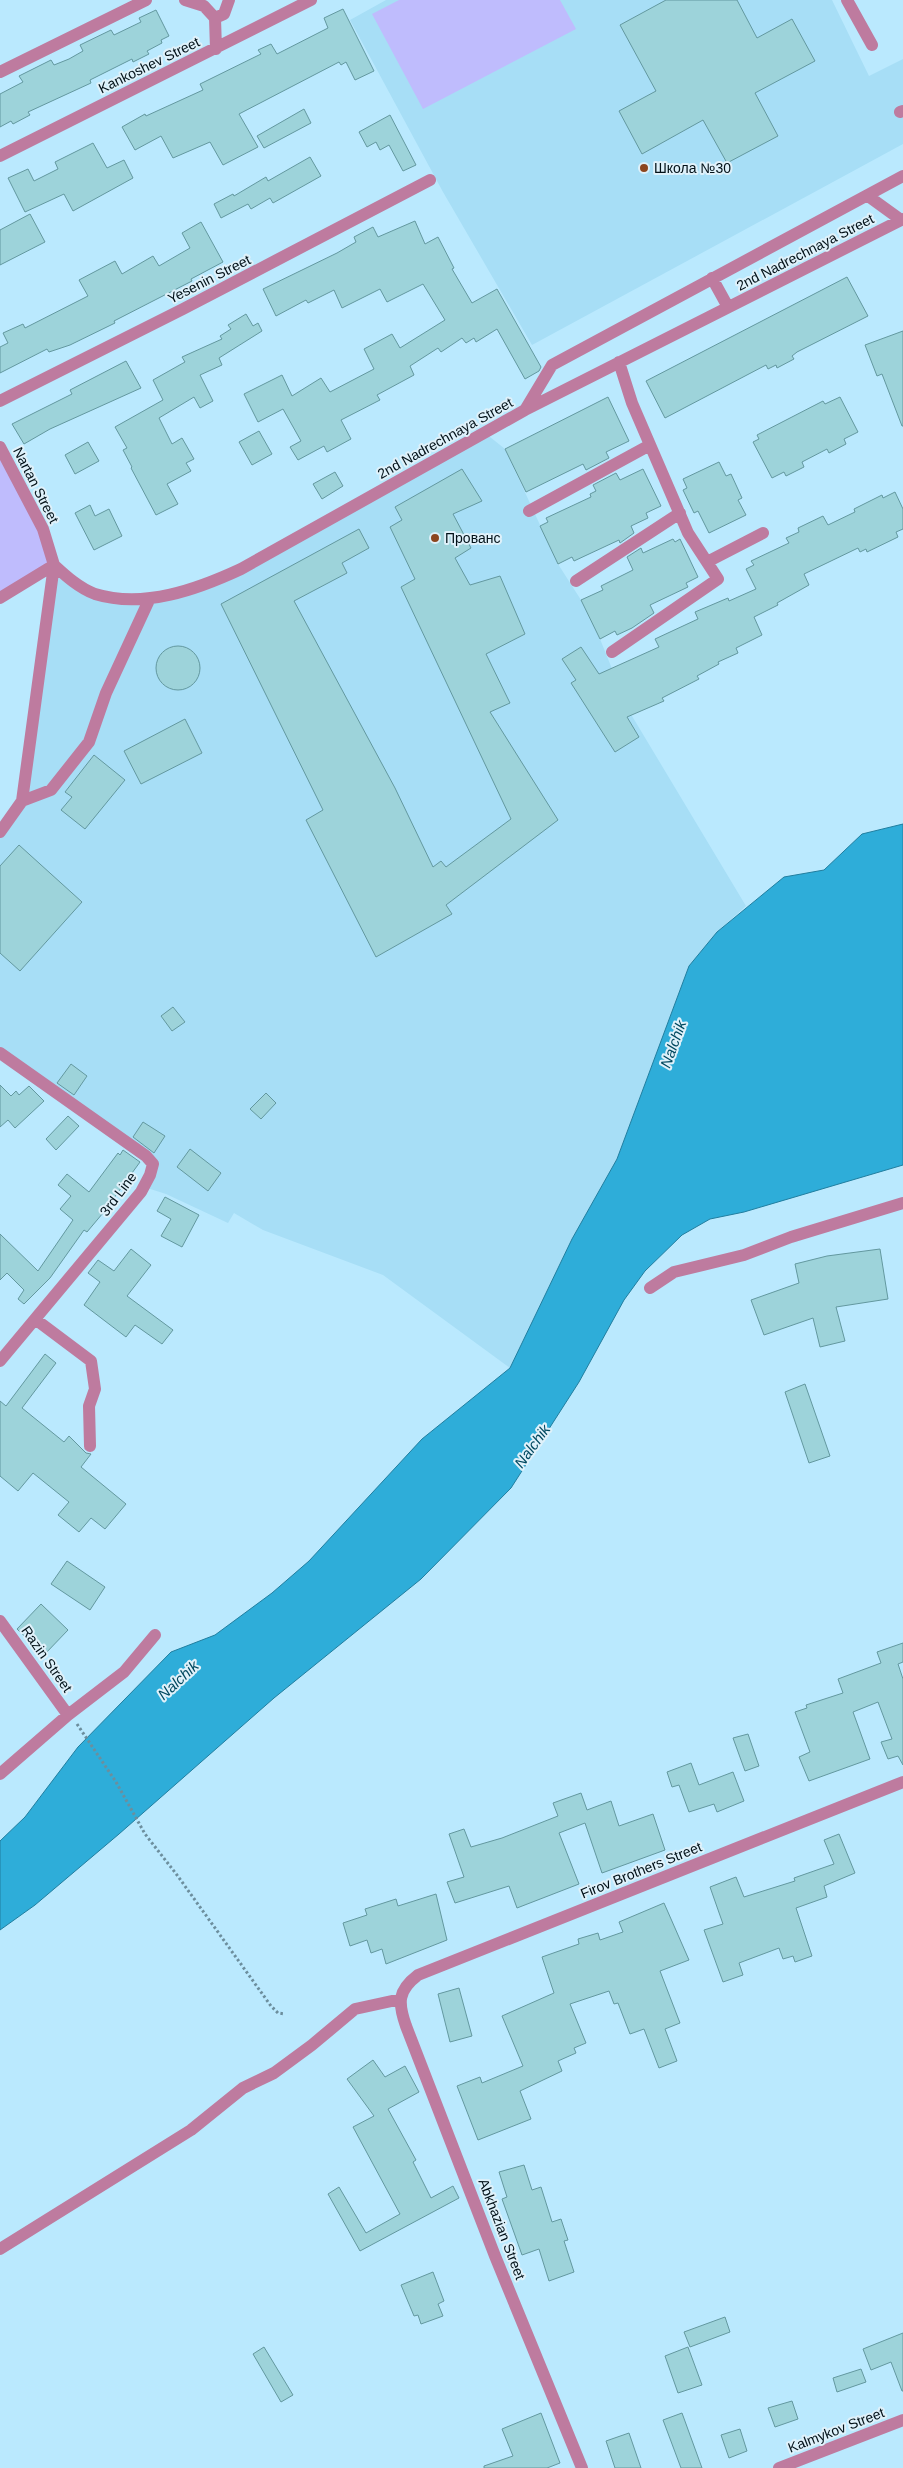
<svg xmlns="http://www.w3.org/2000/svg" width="903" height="2468" viewBox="0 0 903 2468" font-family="Arial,sans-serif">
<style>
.built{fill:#a7def6}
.green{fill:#bfbcfd}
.water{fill:#2eadd9;stroke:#217e9f}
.building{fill:#9dd3da;stroke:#63989f}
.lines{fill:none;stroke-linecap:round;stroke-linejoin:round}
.path{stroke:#6c8e9d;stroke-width:3;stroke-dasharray:2.5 2.5;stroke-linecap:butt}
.minor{stroke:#be7b9f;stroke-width:12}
.poi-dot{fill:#8c461f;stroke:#dff1fa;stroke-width:2}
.labels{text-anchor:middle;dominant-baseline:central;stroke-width:4;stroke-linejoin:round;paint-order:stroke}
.street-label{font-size:14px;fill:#021118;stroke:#dff1fa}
.poi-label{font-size:14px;fill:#021118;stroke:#dff1fa;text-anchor:start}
.water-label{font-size:15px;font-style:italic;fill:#00485f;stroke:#dff1fa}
</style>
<rect width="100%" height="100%" fill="#bae9fe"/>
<path class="built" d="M386,0H832L869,76L903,59V144L532,345L443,192L350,20Z
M485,433L505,449L558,564L581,600L600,639L629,711L746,906L717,932L689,966L617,1159L572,1239L510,1368L383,1275L263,1230L234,1213L228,1223L166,1194L144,1187L153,1164L0,1053V832L22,801L54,565L73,582L120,597L191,591Z"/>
<path class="green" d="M399,0H560L576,29L423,109L372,14Z
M0,447L54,565L0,598Z"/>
<path class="water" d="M903,824V1165L744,1212L710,1219L682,1235L645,1271L624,1300L579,1382L511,1488L421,1579L274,1698L119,1834L35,1905L0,1930V1841L25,1817L78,1747L171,1652L215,1635L272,1593L309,1561L422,1439L510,1368L572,1239L617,1159L689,966L717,932L784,877L824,870L862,834Z"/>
<path class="building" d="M666,0H737L757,38L792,19L815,61L755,93L778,136L727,163L703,120L642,154L619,111L656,91L620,25Z
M343,9L374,71L355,80L346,62L341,65L339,62L239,114L258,147L223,165L210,142L173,158L161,136L135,150L122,127L145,114L146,116L203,90L200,84L261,54L258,50L271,44L277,54L328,28L324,18Z
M156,10L169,36L161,40L162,43L147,51L149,54L133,62L132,59L90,80L91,83L28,112L30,115L13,124L11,121L0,127V94L23,82L19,76L51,60L54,65L69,59L83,51L80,45L111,30L114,35L141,22L139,18Z
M304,109L311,123L264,148L257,136Z
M390,115L416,165L403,171L389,145L380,150L376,142L367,147L359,132Z
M93,143L107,168L124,160L133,178L73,211L64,194L25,212L8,178L28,169L34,181L58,169L55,162Z
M310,157L321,176L273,203L270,198L251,209L248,204L221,218L214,204L233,194L234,196L266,177L268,181Z
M30,214L45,242L0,265V230Z
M415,221L425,244L438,237L454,268L452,269L472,303L497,289L541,367L539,371L525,379L497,329L476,342L474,338L466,343L462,338L441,352L438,348L410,366L414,375L377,395L380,400L341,420L351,439L327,452L324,446L298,460L290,447L301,441L283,409L258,422L244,394L282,375L292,396L321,378L330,392L374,369L364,349L392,334L400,348L445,320L423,284L387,302L380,289L342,308L334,290L308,303L306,300L276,316L263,289L337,253L356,242L354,237L373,227L378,237Z
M201,222L223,262L191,279L192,281L114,321L115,323L70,345L49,352L47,349L0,373V347L8,343L3,333L23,324L25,328L88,296L79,280L115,261L122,274L153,256L159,266L190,248L182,233Z
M847,277L868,316L797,352L792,356L794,359L777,368L776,365L768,369L766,365L665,418L646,381Z
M246,314L253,326L258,323L262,331L219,358L222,365L200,375L213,401L200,408L194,397L159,418L172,444L182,438L194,459L186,463L191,471L167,484L178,504L156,515L131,468L132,467L123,450L127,448L115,427L163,400L153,380L185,362L182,357L222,339L220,336L231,329L228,325Z
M903,331V426H902L882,374L877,376L865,345Z
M126,361L141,388L50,429L24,444L12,424L72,394L70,390Z
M608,397L629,441L606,452L609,458L586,470L583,464L526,492L505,449Z
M840,397L858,432L844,439L846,444L829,453L827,449L802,462L804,467L786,476L784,472L772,478L753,442L759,439L757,435L823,401L825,404Z
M259,431L272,454L252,465L239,442Z
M88,442L99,461L75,474L65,455Z
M719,462L726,476L731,474L742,498L738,500L746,515L709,533L698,511L694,513L683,490L687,488L683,479Z
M462,469L482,501L453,514L471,548L455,558L470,585L500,576L525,634L486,654L510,703L490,712L558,820L446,905L452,914L376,957L306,820L323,810L221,604L359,529L369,548L342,563L347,573L294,601L395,788L433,867L441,861L446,867L511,819L401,587L415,579L390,527L402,520L395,507Z
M643,469L661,506L646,513L648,518L631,526L634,533L620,543L619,540L574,561L572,557L558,564L540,526L548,522L546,518L591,497L590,494L596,491L593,485L616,473L620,480Z
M335,472L343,486L322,499L313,484Z
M895,492L903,509V529L896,532L898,537L867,552L866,549L860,552L858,548L804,574L809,585L777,603L778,605L754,617L762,635L736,648L738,653L718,662L719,664L697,676L699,679L662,698L664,701L627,717L639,737L615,752L571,683L576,680L562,659L581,647L599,674L659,647L655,639L698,619L695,612L728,598L729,601L756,589L746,569L754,565L751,561L789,543L786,538L799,532L798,528L823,516L828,525L855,512L854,509L882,495L883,498Z
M90,505L95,516L109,509L122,536L94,550L75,513Z
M673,539L675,542L680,539L698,577L686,583L688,587L650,605L654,613L632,628L617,635L615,631L600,639L581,600L603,590L601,586L633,570L627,557L641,548L643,553Z
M156 668a22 22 0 1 1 44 0a22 22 0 1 1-44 0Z
M185,719L202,753L141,784L124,751Z
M94,755L125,780L85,829L61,810L72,797L65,792Z
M19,845L82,902L20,971L0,953V866Z
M173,1007L185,1022L172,1031L161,1016Z
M71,1064L87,1076L74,1095L57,1083Z
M0,1085L11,1096L16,1091L19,1095L29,1086L44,1101L15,1128L8,1120L0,1127Z
M266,1093L276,1103L261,1119L250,1109Z
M68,1116L79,1126L56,1150L46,1139Z
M143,1122L165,1136L154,1153L133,1137Z
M190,1149L221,1173L208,1191L177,1167Z
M123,1150L140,1162L103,1213L87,1232L84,1230L50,1278L24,1304L18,1299L24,1290L7,1273L0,1280V1234L38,1271L73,1220L60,1209L71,1196L58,1185L67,1174L89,1192L118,1153L120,1155Z
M165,1197L199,1215L182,1247L161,1236L171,1219L157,1211Z
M131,1249L151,1265L127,1296L173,1330L162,1344L135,1325L126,1337L84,1305L100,1282L88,1273L98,1260L114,1271Z
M880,1249L888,1299L836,1307L845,1341L820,1347L813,1318L764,1335L751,1300L799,1283L795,1264L827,1256Z
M45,1354L56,1363L22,1408L64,1442L69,1436L86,1453L91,1454L81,1467L126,1504L105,1529L91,1518L79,1532L58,1515L69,1502L33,1473L18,1491L0,1476V1401L6,1406Z
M805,1384L830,1456L809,1463L785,1392Z
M67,1561L105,1587L90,1610L51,1584Z
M41,1604L68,1630L44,1655L17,1629Z
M903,1643V1662L898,1664L903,1679V1765L898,1756L888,1759L881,1742L892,1739L878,1702L853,1712L870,1759L809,1781L799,1757L810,1752L795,1712L807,1708L806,1705L843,1693L838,1679L881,1663L877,1652Z
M748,1734L759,1766L745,1771L733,1738Z
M691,1763L699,1785L733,1772L744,1801L717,1812L714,1804L689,1812L679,1785L672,1787L667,1772Z
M581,1793L587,1810L611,1801L619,1826L653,1814L665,1850L602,1873L585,1823L559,1833L579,1884L517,1908L509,1886L455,1903L447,1882L464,1877L449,1834L464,1829L471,1847L502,1838L558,1816L553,1803Z
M839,1834L855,1873L824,1886L827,1897L796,1908L812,1956L795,1962L793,1956L783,1959L779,1948L739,1963L743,1975L723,1982L704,1930L723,1924L710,1887L736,1877L744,1897L795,1881L794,1878L834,1864L824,1840Z
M436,1894L447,1940L386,1964L382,1949L371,1953L367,1940L350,1946L343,1923L367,1915L365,1909L396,1899L398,1906Z
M664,1903L689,1960L660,1971L680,2023L665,2029L677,2061L659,2068L644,2029L630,2034L618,2003L614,2004L609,1991L570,2004L586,2043L574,2048L576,2053L558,2061L562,2071L520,2091L531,2119L478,2140L457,2086L480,2077L482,2083L523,2066L502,2016L554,1993L542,1957L579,1944L578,1939L598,1933L600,1940L623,1932L619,1922Z
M459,1988L472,2036L450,2042L438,1994Z
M373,2060L385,2077L405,2066L419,2092L388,2109L416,2160L413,2162L431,2198L453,2186L459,2198L360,2251L328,2194L339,2187L366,2233L400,2214L353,2127L374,2116L347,2079Z
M524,2165L532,2190L541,2187L552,2222L561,2219L568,2240L564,2241L574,2272L549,2281L539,2249L522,2255L502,2199L507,2197L499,2172Z
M433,2272L444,2301L438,2304L443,2316L421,2324L418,2315L414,2316L401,2285Z
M725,2317L730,2332L690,2347L684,2332Z
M903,2333V2391H902L891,2362L871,2370L863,2349Z
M264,2347L293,2395L281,2402L253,2354Z
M688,2347L702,2385L678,2393L665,2356Z
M861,2369L866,2382L837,2392L833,2378Z
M792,2401L798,2419L775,2427L768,2408Z
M541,2413L560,2463L547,2468H484V2466L513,2456L502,2429Z
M682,2413L702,2468H681L663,2420Z
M740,2429L747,2451L729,2458L721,2435Z
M629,2433L641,2468H615L606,2441Z"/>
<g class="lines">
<path class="path" d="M77,1724L116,1782L145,1834L177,1875L271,2006L278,2013L285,2014"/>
<path class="minor" d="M185,0L204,6L215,18L216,49
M847,0L872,45
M215,18L224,14L229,0
M0,72L146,0
M900,112L903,111
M0,156L311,0
M868,196L901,220
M712,278L728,307
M0,401L183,309L430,180
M525,410L552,365L903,176
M0,447L43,529L54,565L22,801L0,832
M529,511L650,445
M707,562L763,533
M54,565C66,576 79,588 95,594C144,609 198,589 241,569L525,410L903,219
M576,581L680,513
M0,598L54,565
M612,652L718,579L688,533L632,403L619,362
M22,801L51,790L89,742L106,693L150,598
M0,1053L146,1156L153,1164L150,1175L141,1192L0,1361
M650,1288L674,1272L744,1255L791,1237L903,1203
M35,1319L91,1361L95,1389L89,1406L90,1446
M0,1621L68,1715
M0,1774L68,1715L124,1672L155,1635
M0,2249L191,2130L243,2088L274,2073L312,2045L355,2009L401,1999
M582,2468L495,2256L406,2026C398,2003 397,1991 418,1975L903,1782
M779,2468L903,2420"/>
</g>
<g class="poi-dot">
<circle cx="644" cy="168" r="5"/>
<circle cx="435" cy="538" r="5"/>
</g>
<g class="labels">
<g class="street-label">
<text transform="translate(149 65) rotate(-26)">Kankoshev Street</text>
<text transform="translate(805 252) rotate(-27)">2nd Nadrechnaya Street</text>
<text transform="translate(209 279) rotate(-27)">Yesenin Street</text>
<text transform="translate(445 438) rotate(-29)">2nd Nadrechnaya Street</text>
<text transform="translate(36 485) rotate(63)">Nartan Street</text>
<text transform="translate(118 1194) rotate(-53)">3rd Line</text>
<text transform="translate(47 1659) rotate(55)">Razin Street</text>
<text transform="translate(641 1870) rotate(-22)">Firov Brothers Street</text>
<text transform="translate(502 2229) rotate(69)">Abkhazian Street</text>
<text transform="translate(836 2430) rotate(-21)">Kalmykov Street</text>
</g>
<g class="poi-label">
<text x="654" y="168">Школа №30</text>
<text x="445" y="538">Прованс</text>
</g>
<g class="water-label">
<text transform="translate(673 1044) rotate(-70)">Nalchik</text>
<text transform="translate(532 1446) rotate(-54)">Nalchik</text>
<text transform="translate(178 1680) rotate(-43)">Nalchik</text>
</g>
</g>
</svg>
